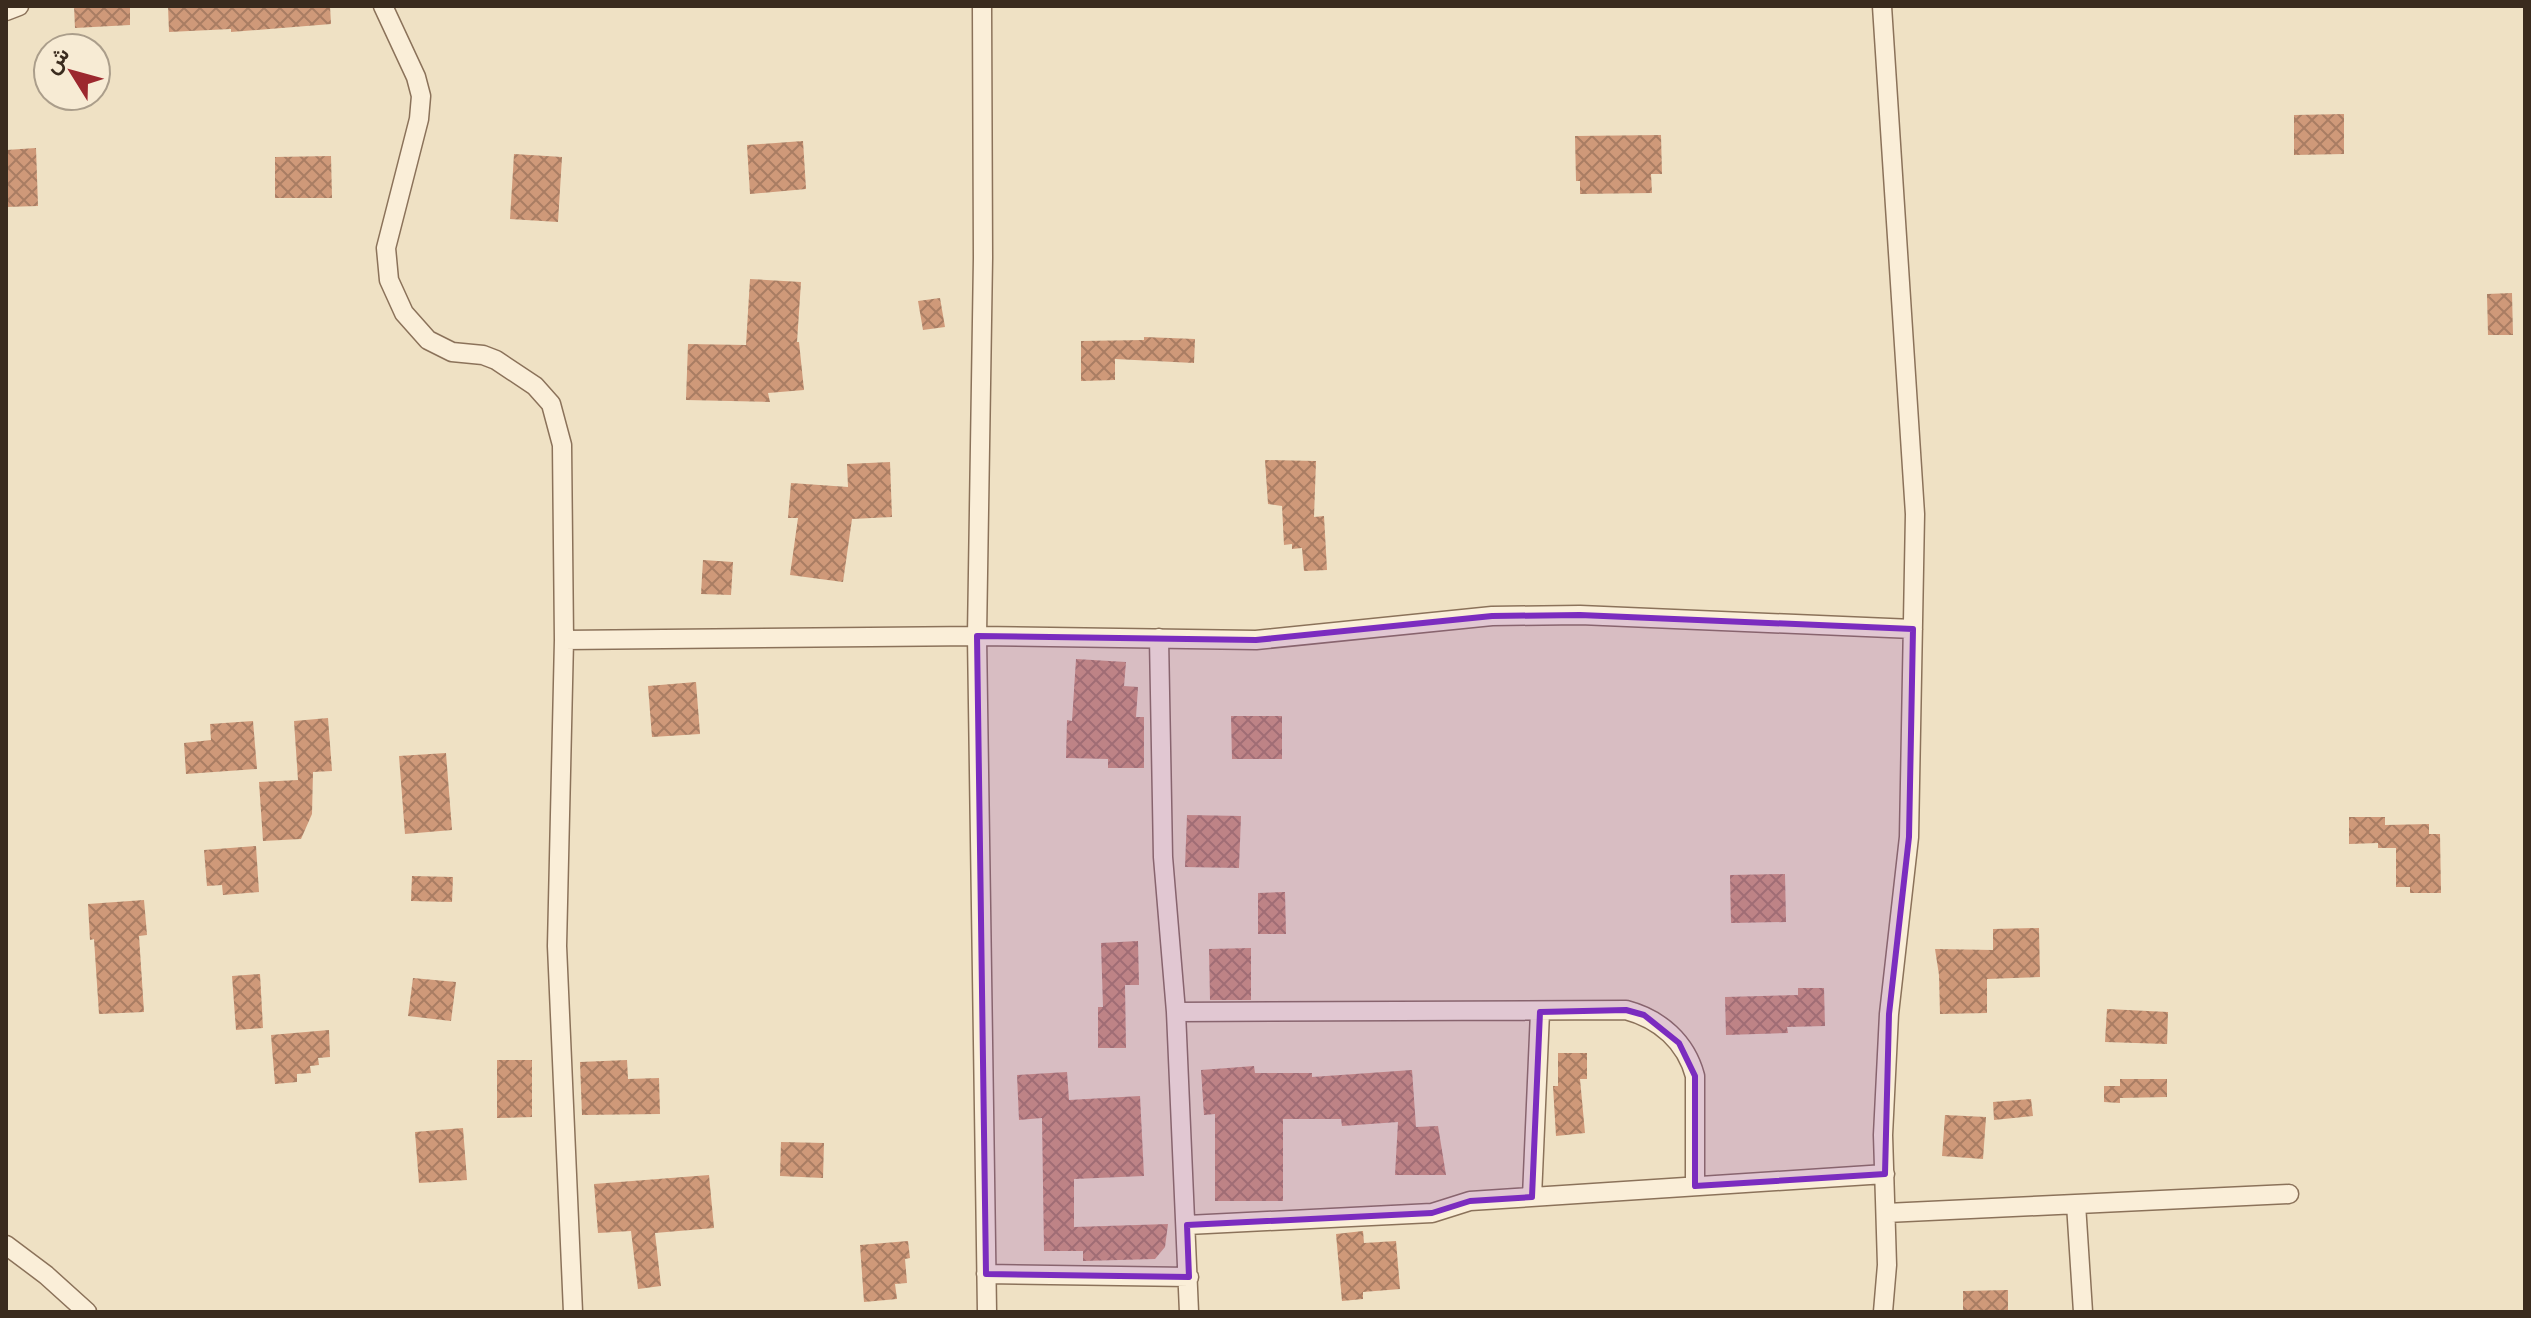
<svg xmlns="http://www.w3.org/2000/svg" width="2531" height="1318" viewBox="0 0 2531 1318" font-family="'Noto Serif',Vazirmatn,serif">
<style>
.building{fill:url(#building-cross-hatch)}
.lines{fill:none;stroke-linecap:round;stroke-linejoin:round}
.minor-casing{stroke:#8b725a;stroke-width:21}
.minor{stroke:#faeed8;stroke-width:18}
.marked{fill:#7b2cbf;fill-opacity:0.2;stroke:#7b2cbf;stroke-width:6;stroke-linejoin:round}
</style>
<defs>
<pattern id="building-cross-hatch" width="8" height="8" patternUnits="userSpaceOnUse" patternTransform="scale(2)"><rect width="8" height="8" fill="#cf9979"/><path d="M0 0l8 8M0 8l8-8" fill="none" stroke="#a97d63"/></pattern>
</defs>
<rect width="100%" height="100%" fill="#efe1c4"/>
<path class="building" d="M74,6H130V25L75,28Z
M168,6H330L331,24L231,32V29L169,32Z
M2344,114V154L2294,155V115Z
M1661,135L1662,174H1651L1652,193L1580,194V181H1576L1575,136Z
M803,141L806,189L750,194L747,145Z
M36,148L38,206L6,207V150Z
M514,154L562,157L558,222L510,219Z
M331,156L332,198H275V157Z
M750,279L801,282L797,342H799L804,390L768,393L770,402L686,400L688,344L746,345Z
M2512,293L2513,335H2488L2487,294Z
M940,298L945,327L923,330L918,301Z
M1144,337L1195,339L1194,363L1115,359V380L1081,381V341L1144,340Z
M1265,460L1316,461L1314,517L1324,516L1327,570L1304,571L1302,548L1292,549V544L1284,545L1282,506L1268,504Z
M890,462L892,517L852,519L843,582L790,575L798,518H788L791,483L848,487L847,464Z
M703,560L733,562L731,595L701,594Z
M1076,659L1126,662L1124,686L1138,687L1136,717H1144V768H1108V759L1066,758L1067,720L1072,721Z
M696,682L700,734L652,737L648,686Z
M1231,716H1282V759H1232Z
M328,718L332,771L313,772L312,814L301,839L263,841L259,782L298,780L294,721Z
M253,721L257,769L186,774L184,743L211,740L210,724Z
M446,753L452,830L405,834L399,756Z
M1187,815L1241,816L1239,868L1185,867Z
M2349,817H2385V825L2429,824V834H2440L2441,893H2410V887H2396V848H2378V843L2349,844Z
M256,846L259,892L223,895L222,885L207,886L204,850Z
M1785,874L1786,922L1731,923L1730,875Z
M412,876L453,877L452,902L411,901Z
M1285,892L1286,934H1258V893Z
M144,900L147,935L139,936L144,1012L99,1014L94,939L90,940L88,904Z
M2039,928L2040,977L1987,979V1013L1940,1014L1939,975L1935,949L1993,950V929Z
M1138,941L1139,985H1125L1126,1048H1098V1007H1103L1101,943Z
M1251,948V1000H1210L1209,949Z
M260,974L263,1028L236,1030L232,976Z
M413,978L456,982L451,1021L408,1016Z
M1798,988H1824L1825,1026L1787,1027L1788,1033L1726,1035L1725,997L1798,995Z
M2107,1009L2168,1012L2167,1044L2105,1042Z
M329,1030L330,1057L318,1058L319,1065L310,1066L311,1073L297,1074V1082L275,1084L271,1035Z
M1558,1053H1587V1079H1580L1585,1133L1556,1136L1553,1086H1558Z
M497,1060H532V1117L497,1118Z
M627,1060L628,1079L659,1078L660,1114L582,1115L580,1062Z
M1254,1066L1255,1073H1312V1077L1412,1070L1416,1127L1438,1126L1446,1175H1395L1398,1122L1342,1126L1341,1119H1283V1201H1215V1114L1204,1115L1201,1070Z
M1067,1072L1069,1100L1140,1096L1144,1176L1074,1179V1227L1168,1224L1165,1247L1155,1259L1083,1261V1251H1044L1042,1118L1019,1120L1017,1075Z
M2120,1079H2167V1097L2120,1098Z
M2104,1086H2120V1103L2104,1102Z
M2031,1099L2033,1116L1994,1120L1993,1102Z
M1945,1115L1986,1117L1983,1159L1942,1156Z
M463,1128L467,1180L419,1183L415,1132Z
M781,1142L824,1143L823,1178L780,1176Z
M709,1175L714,1228L655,1233L661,1286L638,1289L631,1231L598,1233L594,1184Z
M1363,1231L1364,1243L1396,1241L1400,1289L1363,1292V1299L1342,1301L1336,1234Z
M908,1241L910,1258L905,1259L907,1283L895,1284L897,1299L864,1302L860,1245Z
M2008,1290V1312H1963V1291Z"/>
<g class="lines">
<defs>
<path id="minor" d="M383,6L416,77L421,96L419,119L386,248L389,280L404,313L428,340L452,352L483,355L496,360L535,386L551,404L562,445L564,640L557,946L573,1312
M982,6L983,258L977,636L987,1312
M1882,6L1915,514L1909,837L1889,1014L1883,1135L1887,1265L1883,1312
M6,11L19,6
M1159,638L1163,857L1176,1012L1189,1312
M564,640L977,636L1256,640L1492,616L1580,615L1913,629
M1176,1012L1626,1010C1660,1019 1686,1042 1695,1076V1186
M1532,1197L1540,1012
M2076,1204L2083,1312
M1886,1213L2289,1194
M1187,1225L1432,1213L1470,1201L1885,1174
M6,1245L46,1275L87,1312
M986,1274L1189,1277"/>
</defs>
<use href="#minor" class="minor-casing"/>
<use href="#minor" class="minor"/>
</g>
<path class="marked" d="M1580,615L1913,629L1909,837L1889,1014L1885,1174L1695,1186V1076L1679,1043L1644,1015L1626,1010L1540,1012L1532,1197L1470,1201L1432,1213L1187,1225L1189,1277L986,1274L977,636L1256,640L1492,616Z"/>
<rect width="2531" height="1318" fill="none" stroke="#3a2b1e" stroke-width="16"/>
<g transform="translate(72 72) rotate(307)"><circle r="38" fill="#f7ebd4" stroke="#ab9e8b" stroke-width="2"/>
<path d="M0-6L14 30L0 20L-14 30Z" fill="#9c282e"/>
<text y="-12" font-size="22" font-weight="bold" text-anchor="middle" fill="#3a2b1e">ش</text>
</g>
</svg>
